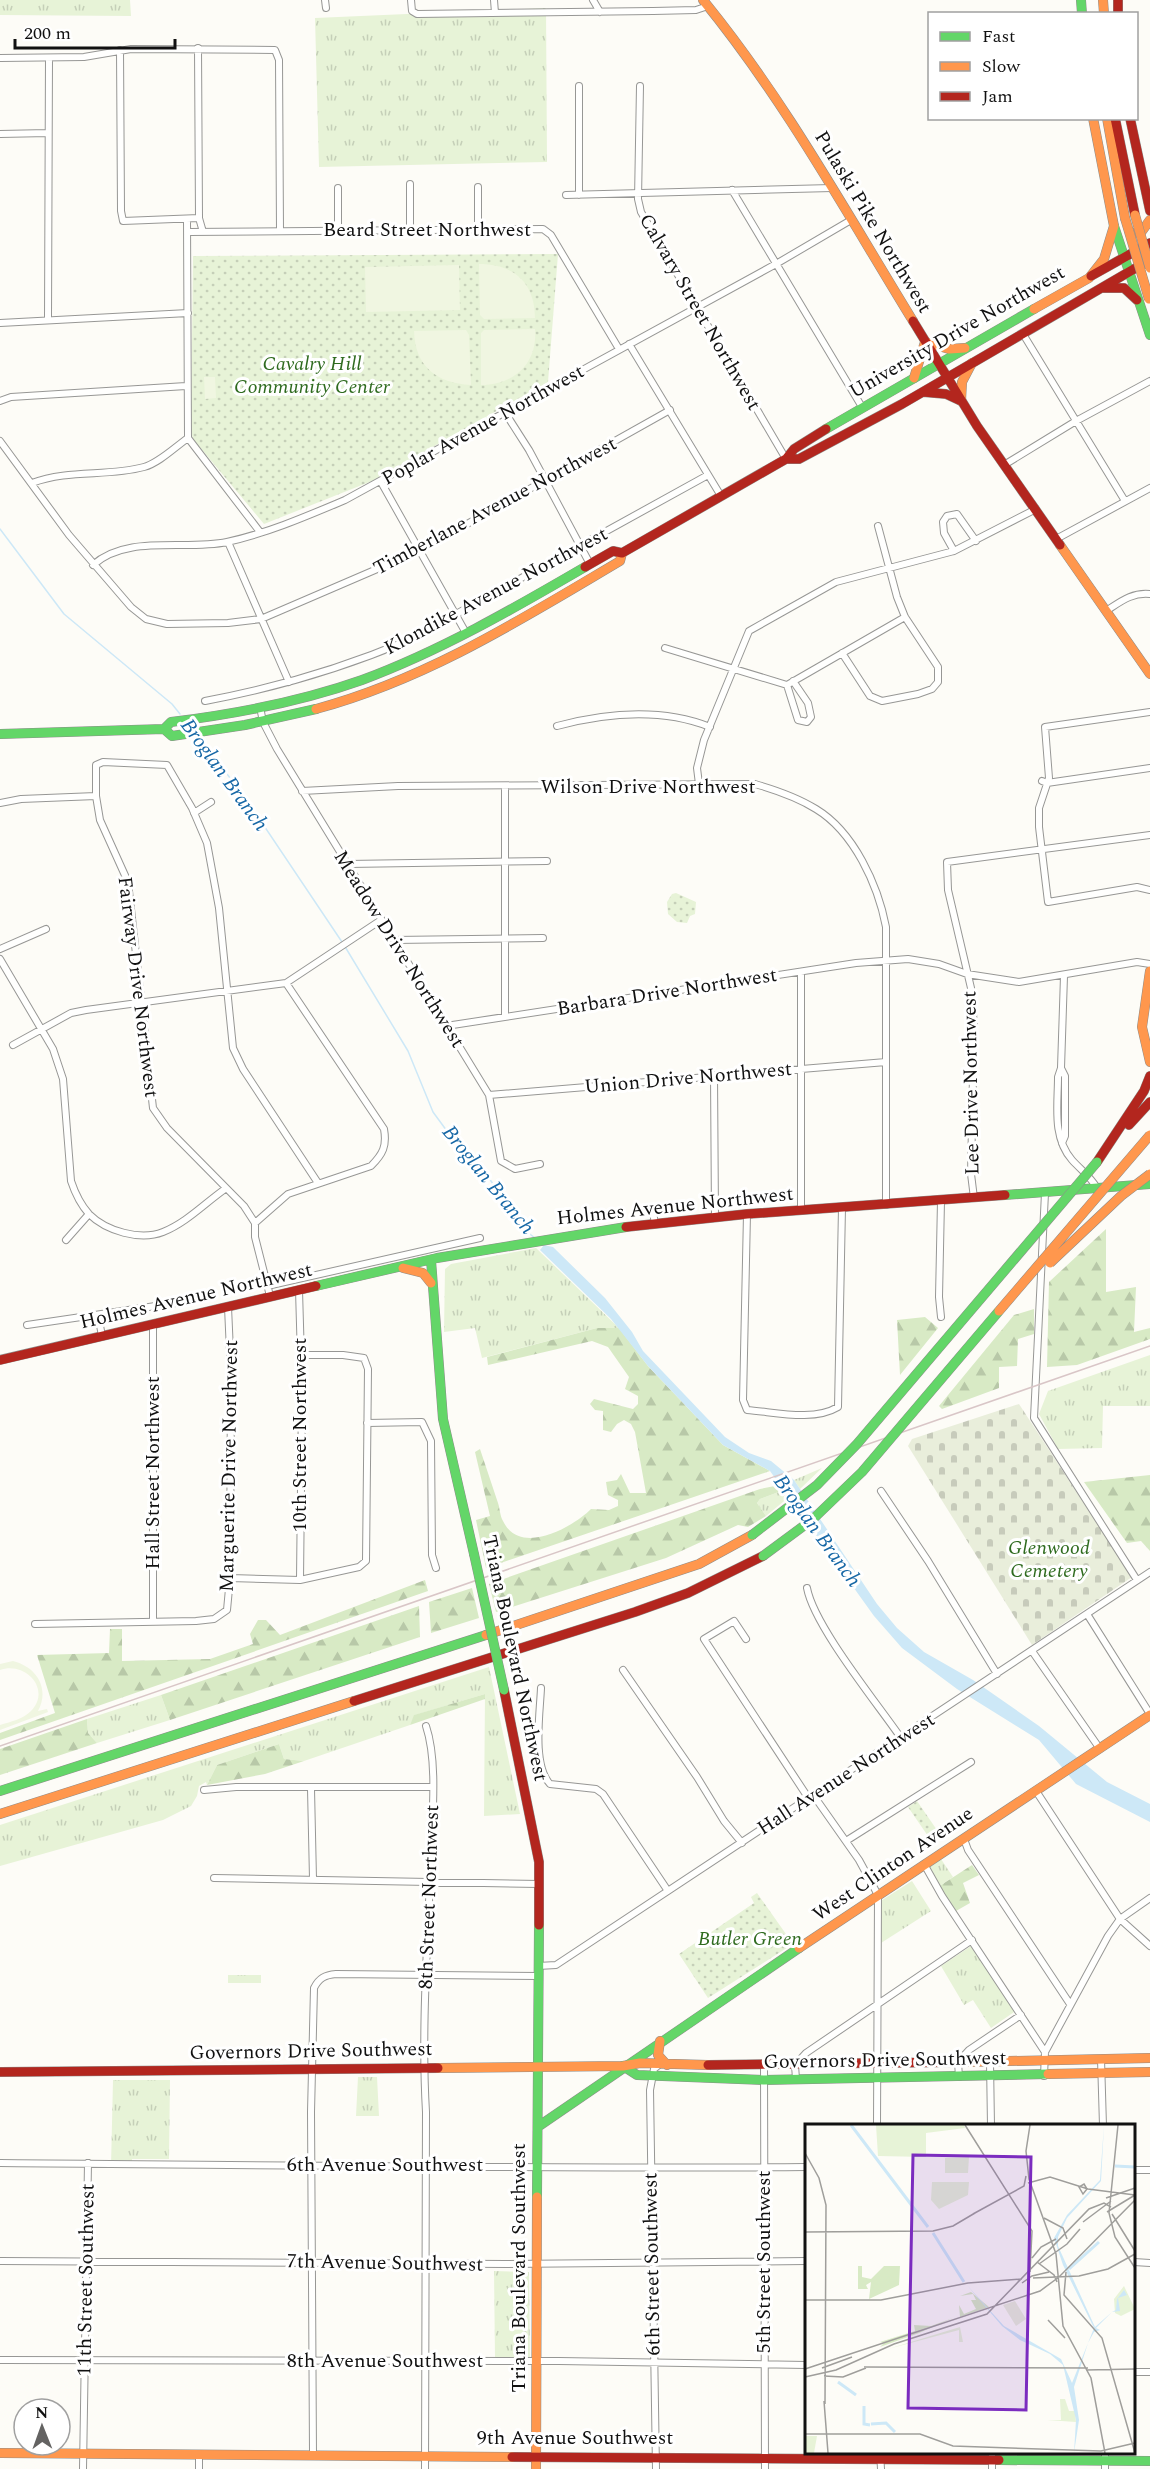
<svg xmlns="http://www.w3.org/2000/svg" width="1150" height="2469" viewBox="0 0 1150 2469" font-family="Spectral,serif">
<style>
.grass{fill:url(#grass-tufts)}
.forest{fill:url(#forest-firs)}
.cemetery{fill:url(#cemetery-stones)}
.park{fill:url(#park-dots)}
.pitch{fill:#f0f6e1}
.water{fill:#cde8f7}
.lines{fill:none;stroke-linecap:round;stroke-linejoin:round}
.stream{stroke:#cde8f7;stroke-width:1.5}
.street-casing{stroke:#979795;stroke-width:8}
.fast-casing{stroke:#8e8d8b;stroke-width:10}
.slow-casing{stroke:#8e8d8b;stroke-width:10}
.jam-casing{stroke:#8e8d8b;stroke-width:10}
.street{stroke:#fffffe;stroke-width:6}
.fast{stroke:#63d668;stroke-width:9}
.slow{stroke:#ff974d;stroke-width:9}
.jam{stroke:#b3261e;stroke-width:9}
.rail{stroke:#d9c6c7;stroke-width:1.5}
.fast-bridge-casing{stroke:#8e8d8b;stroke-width:10;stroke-linecap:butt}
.slow-bridge-casing{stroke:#8e8d8b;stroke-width:10;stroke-linecap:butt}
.fast-bridge{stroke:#63d668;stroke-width:9}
.slow-bridge{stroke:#ff974d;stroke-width:9}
.labels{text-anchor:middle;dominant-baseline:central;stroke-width:6;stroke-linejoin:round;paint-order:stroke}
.street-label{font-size:20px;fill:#111;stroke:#fff}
.park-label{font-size:20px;font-style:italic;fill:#2f6b1f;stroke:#fff}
.water-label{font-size:21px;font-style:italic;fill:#1768a6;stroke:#fff}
.inset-river{fill:none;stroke:#cde8f7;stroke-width:3}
.inset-road{fill:none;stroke:#9f9e9b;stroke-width:1.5}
.view{fill:#7b2cbf;fill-opacity:0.15;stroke:#7b2cbf;stroke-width:3}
.inset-edge{fill:none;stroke:#111;stroke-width:3}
</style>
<defs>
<pattern id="grass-tufts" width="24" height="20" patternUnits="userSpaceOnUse" patternTransform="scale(1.5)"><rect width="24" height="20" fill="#e7f3d7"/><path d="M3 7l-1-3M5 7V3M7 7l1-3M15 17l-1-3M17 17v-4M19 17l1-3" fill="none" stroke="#c5cfb8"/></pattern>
<pattern id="forest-firs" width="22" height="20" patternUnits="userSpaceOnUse" patternTransform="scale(1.5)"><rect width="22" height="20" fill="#d8eac5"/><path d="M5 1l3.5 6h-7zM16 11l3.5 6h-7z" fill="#b8c8a8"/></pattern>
<pattern id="cemetery-stones" width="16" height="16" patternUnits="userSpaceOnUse" patternTransform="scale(1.5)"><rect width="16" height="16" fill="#e9eedb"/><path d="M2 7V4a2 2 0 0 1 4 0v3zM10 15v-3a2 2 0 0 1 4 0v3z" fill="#c7cbbb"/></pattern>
<pattern id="park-dots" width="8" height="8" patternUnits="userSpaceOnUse" patternTransform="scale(1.5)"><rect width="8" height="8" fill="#e7f3d7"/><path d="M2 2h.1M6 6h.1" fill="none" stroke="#c5cfb8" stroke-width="1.8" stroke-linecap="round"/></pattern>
</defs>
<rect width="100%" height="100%" fill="#fdfcf7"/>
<path class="grass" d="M0,0H130L131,16L0,15Z
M546,8L547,162L319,167L315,18Z
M536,1248L619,1328H597L482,1358L475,1328L444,1332L445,1269L451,1264Z
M1150,1355V1406H1103L1102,1448L1058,1449L1039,1414L1048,1391Z
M822,1468L800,1489L794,1480Z
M784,1490L789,1497L766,1516L757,1503L760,1499Z
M489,1667L520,1814L484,1816L485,1694L415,1715L410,1725L304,1761L284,1759L279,1744L217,1765L207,1785L206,1782L199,1786L197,1796L191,1806L163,1820L0,1866V1825Z
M161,1695L170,1720L97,1743L88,1733L87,1719Z
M941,1859L953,1877L938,1887L927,1869Z
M912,1881L931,1911L881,1943L879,1902Z
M971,1946L1017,2010L991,2028L973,2000L964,2005L941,1966Z
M228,1975H261V1983H228Z
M358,2077H377L379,2116H356Z
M113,2080H170L169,2159H132V2167L111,2166Z
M494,2271L529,2272L530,2357L495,2358Z"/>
<path class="forest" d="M1106,1229V1292L1136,1287L1134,1332L1150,1328V1339L1077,1365L1047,1367L1049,1282Z
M1034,1309V1334L1018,1339L1017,1366L999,1367V1388L942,1409L939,1406L1014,1315Z
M925,1317L938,1328L900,1375L897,1320Z
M597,1328H619L648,1366L723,1445L770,1471L486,1568L476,1520L490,1516L475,1452L480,1449C486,1467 492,1485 498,1503C500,1509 500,1516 503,1521C520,1557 573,1527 591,1509L609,1510L618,1506V1500L608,1495L606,1482L617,1480L621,1474L630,1493H646L635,1432L631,1424L624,1420L617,1424L611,1432L603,1430V1411L595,1410L590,1404L594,1399L633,1409L638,1404V1396L625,1389L629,1377L608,1347L592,1341L488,1365L487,1357Z
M1150,1475V1551L1141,1541L1127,1543L1084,1482Z
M780,1485L784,1490L760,1499L757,1503L766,1516L748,1527L738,1525L666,1558L496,1612L489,1584L760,1489Z
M425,1580L428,1591L0,1740V1733L55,1713L37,1655L109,1653L110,1629H122V1661L210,1659L253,1644L250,1634L258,1620H266L280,1635Z
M472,1588L479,1618L431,1633L429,1602Z
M419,1606L420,1637L170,1720L161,1695Z
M485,1694V1699L410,1725L414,1715Z
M87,1719L88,1733L97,1743L0,1775V1749Z
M279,1744L284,1759L304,1761L265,1774L207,1785L217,1765Z
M972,1865L979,1875L963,1883L970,1903L956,1911L938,1887Z"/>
<path class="cemetery" d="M1019,1404L1132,1577L1032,1645L908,1446L912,1439Z"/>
<path class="park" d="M558,254L548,382L372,481L264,524L193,439L191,431L193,256Z
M676,893L696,902L695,914L690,916L687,923L677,922L668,914L667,902L672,894Z
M917,1801L939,1833L930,1839L908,1807Z
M757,1893L793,1944L708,1998L679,1954L754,1903L751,1897Z"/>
<path class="pitch" d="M479,264C513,264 535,282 535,318L484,319L480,315Z
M459,265L460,310L366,312L365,267Z
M535,329C538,363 514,385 481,385V333L484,330Z
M466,330L469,335L471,385C436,383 415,366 414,331Z
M204,377H215L216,398L205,399Z
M13,1661C37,1667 50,1689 38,1711L47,1709L48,1712L0,1730V1725C10,1722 23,1719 31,1711C52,1689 25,1661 0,1670V1664Z"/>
<path class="water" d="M544,1245L553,1247L605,1298L632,1332L643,1351L725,1437L749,1453L771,1461L794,1480L877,1604L897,1628L924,1652L973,1680L1039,1726L1107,1782L1150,1804V1822L1076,1784L1039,1740L957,1689L902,1648L874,1616L770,1471L723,1445L648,1366L611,1319L540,1250Z"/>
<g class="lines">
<path class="stream" d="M0,529L64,614L172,704L180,714
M200,739L244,796L342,942
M344,945L408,1051L433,1112L455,1142L491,1181L522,1228L535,1238"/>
<defs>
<path id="street" d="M325,0L326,8
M411,0L412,11L417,14L653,11L696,10L708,6
M494,0L495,13
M593,0L600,12
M198,48L199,218L203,232
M120,50L121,211L123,221L199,218
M0,58L84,57L131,49L275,50L279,60L280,231
M640,86L638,199L641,212L786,459
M0,134L48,133
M410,184V230
M478,187V229
M338,188V230
M732,190L862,407
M566,195L832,188
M579,195V86
M187,219L188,438L260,532
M189,232L543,229L551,235L619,349
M48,320L49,58
M0,323L188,313
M1023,334L1125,501
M629,344L721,496
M0,401L11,397L186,386
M506,414L529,450L590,564
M0,441L69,535L131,607L146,619L167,624L228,623L261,619L419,551L670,410
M1004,465L1076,421L1150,381
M381,482L466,633
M32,483C69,469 107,477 144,467C159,463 175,447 188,438
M1058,538L1150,488
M228,542L289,682
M954,551L944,533L943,522L947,516L957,514L976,541
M93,565C127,534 185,551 227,542C268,533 307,516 345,500L776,264L851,220
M1106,611C1120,602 1132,592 1150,594
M665,648L787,685L905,617
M842,653L870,696L882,701L918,694L932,689L938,682V667L905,617L897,597L878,526
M787,685L798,720L807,722L811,717L808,703L793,681
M205,701C275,688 343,668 409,640L708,475
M260,707L263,722L277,749L489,1095L501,1161L515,1169L540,1164
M1150,712L1045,727L1049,778L1039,808V827L1048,902L1137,887L1150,890
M557,726C606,713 662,708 710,727
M1042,781L1047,783L1150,768
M699,784L697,768L704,740L749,631L836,582L954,551L1036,509
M302,791L398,786L755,784C776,790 797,797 816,809C854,832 878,885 886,927V1205
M0,803L21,799L96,796
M194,813L211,802
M348,864L547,861
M394,940L543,938
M0,949L46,929
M0,959L53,1049L63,1079L71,1181C75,1193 80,1204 89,1214C106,1231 140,1241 163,1232C186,1223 205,1203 225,1189
M505,1017V786
M446,1026L856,963L908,959L939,964L967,974L1019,982L1137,962L1150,964
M13,1045L71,1013L86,1010L286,983L381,920
M1061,1068L1058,1077C1058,1105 1052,1137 1072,1160C1081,1170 1090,1176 1097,1188
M714,1075L715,1217
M489,1095L886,1062
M1062,1143L1065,1136V1076L1061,1068L1064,976
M1045,1193L1034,1418L1137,1580
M974,1198L971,1174L974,1026L971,988L948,890L947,862L1150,835
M801,1210V972
M653,1212L655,1224
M747,1214L743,1400L747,1410C775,1412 813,1422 838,1407L842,1208
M255,1223L288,1194L371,1166C383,1154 387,1146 384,1129L286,983
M66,1240L89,1214
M267,1286L480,1238
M299,1290L302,1394L300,1580
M270,1296L255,1237V1223L244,1206L167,1128L153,1108L128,882L100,820L96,796V765L103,762L167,765L192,808L207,843L219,908L233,1048L243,1069L318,1183
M98,1315L102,1336
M941,1317L939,1297L941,1201
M27,1325L196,1300
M367,1423L422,1422L431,1441L432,1555L436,1568
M881,1491L928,1561L997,1674
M230,1578L300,1580L359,1567L366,1561L368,1369L364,1358L343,1355H301
M807,1588C814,1626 877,1703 901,1738
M1087,1614L1150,1714
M153,1621V1324
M35,1624L196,1621L214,1619L227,1610L230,1578L231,1374L228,1307
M746,1639L734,1621L704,1639L809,1799
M1032,1651L1100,1749
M623,1670L697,1777L724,1821L742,1843
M541,1688C540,1713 532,1765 550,1784L596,1789L603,1794L668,1891
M311,1789L313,1879
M204,1790L236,1787H431
M1036,1791L1120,1919L1150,1946
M814,1796L859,1860L878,1895L877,2126
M964,1839L968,1850L1070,2004
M846,1841L971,1762
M924,1864L942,1896L1045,2052L1044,2076
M214,1878L539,1884
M538,1966L556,1965L1150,1572
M1045,2052L1108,1936L1120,1919L1150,1898
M1101,2059L1103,2126
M990,2062L991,2126
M764,2066L765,2469
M959,2077L958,2062L969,2050L1021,2015
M796,2079L795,2065L806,2053L972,1940
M0,2163C269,2165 538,2169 806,2167
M1134,2170H1150
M0,2261L506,2264L806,2261
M1134,2262L1150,2263
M0,2360L559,2361L806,2365
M1134,2372H1150
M880,2452L881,2469
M992,2452V2469
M1105,2452V2469
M313,2454L311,2112L314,1988C319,1978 325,1975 336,1974L538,1976
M83,2469L88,2163
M199,2469V2454
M425,2469L426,2112C421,2027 428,1940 431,1854C432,1817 438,1762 426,1726
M656,2469L650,2090L654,2069L660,2064"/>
<path id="fast" d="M1081,0L1082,14
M1114,226L1150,335
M826,429L1034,309
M164,729L171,722C236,714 300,702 362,680C440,651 513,609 585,567
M0,734L164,729L172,736L245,725L316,709
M1005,1195L1150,1184
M431,1260L443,1419L474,1554
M316,1286L437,1258L626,1227
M0,1791L486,1635
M623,2066L637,2075L764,2080L1048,2074
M539,2126L799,1948
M537,2197L539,1925
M999,2460L1150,2461"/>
<path id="slow" d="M703,0C784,99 846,212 913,321
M1103,0L1104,14
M1107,118L1125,218
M1131,234L1142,231L1150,220
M1034,309L1089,278L1104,259L1114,226L1093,118
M914,378L925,342L949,349L965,348
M961,401L962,382L972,363
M1060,545L1150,674
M316,709C427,679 522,619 620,561L622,553
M1150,971L1142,1027L1150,1062
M403,1268L423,1273L431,1283
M486,1635L699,1564L752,1535
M0,1814L354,1701
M799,1948L1150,1715
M660,2041L658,2055L667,2065
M966,2062L1150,2058
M438,2068L623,2066L640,2063L708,2065
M1048,2074L1150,2072
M0,2453L512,2457
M536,2469L537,2197"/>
<path id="jam" d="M1118,0V14
M1115,118L1135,215
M1130,118L1150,211
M1091,276L1150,243
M1104,288H1124L1137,300
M913,321L977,426L1060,545
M923,392L946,394L961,401
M786,459H799L902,404L1146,262
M585,567L613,551L622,553L786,459L794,449L826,429
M1129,1125L1150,1102
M1097,1162L1144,1091L1150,1076
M626,1227L747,1214L1005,1195
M0,1360L316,1286
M504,1690L539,1862V1925
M354,1701L635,1612L688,1593L763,1556
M708,2065L966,2062
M0,2072L438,2068
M512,2457L999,2460"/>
</defs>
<use href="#street" class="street-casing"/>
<use href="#fast" class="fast-casing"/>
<use href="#slow" class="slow-casing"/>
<use href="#jam" class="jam-casing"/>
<use href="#street" class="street"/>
<use href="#fast" class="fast"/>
<use href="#slow" class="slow"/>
<use href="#jam" class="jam"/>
<path class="rail" d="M0,1746L1150,1346"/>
<defs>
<path id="fast-bridge" d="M752,1535L817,1485L857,1444L1097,1162
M474,1554L504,1690
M763,1556L813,1519L862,1472L999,1311"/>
<path id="slow-bridge" d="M1135,215L1150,268
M1125,218L1149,299
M1050,1263L1121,1196L1150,1174
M999,1311L1150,1135"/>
</defs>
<use href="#fast-bridge" class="fast-bridge-casing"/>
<use href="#slow-bridge" class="slow-bridge-casing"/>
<use href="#fast-bridge" class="fast-bridge"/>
<use href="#slow-bridge" class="slow-bridge"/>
</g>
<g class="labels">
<g class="street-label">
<text transform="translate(873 222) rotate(59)">Pulaski Pike Northwest</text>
<text x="427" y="230">Beard Street Northwest</text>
<text transform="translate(700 312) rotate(60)">Calvary Street Northwest</text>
<text transform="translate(957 332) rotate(-30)">University Drive Northwest</text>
<text transform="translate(483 425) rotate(-29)">Poplar Avenue Northwest</text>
<text transform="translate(495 506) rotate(-28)">Timberlane Avenue Northwest</text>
<text transform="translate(496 591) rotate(-28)">Klondike Avenue Northwest</text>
<text x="648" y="787">Wilson Drive Northwest</text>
<text transform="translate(399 949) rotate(58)">Meadow Drive Northwest</text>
<text transform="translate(138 987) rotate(83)">Fairway Drive Northwest</text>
<text transform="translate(667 992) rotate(-9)">Barbara Drive Northwest</text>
<text transform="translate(688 1078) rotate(-5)">Union Drive Northwest</text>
<text transform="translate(971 1083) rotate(-91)">Lee Drive Northwest</text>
<text transform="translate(675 1206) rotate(-6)">Holmes Avenue Northwest</text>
<text transform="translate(196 1296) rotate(-13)">Holmes Avenue Northwest</text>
<text transform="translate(300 1435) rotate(-90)">10th Street Northwest</text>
<text transform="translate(229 1466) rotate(-89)">Marguerite Drive Northwest</text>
<text transform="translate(153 1473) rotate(-90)">Hall Street Northwest</text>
<text transform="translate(515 1658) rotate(78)">Triana Boulevard Northwest</text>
<text transform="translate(846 1774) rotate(-33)">Hall Avenue Northwest</text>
<text transform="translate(893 1864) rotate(-34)">West Clinton Avenue</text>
<text transform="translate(429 1897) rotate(-88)">8th Street Northwest</text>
<text transform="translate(311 2051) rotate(-1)">Governors Drive Southwest</text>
<text transform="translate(885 2060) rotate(-1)">Governors Drive Southwest</text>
<text x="385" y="2165">6th Avenue Southwest</text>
<text transform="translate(764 2262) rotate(-90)">5th Street Southwest</text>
<text transform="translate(385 2263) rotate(1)">7th Avenue Southwest</text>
<text transform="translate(652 2264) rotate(-91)">6th Street Southwest</text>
<text transform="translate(519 2268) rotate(-90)">Triana Boulevard Southwest</text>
<text transform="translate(86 2280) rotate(-89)">11th Street Southwest</text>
<text x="385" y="2361">8th Avenue Southwest</text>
<text x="575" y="2438">9th Avenue Southwest</text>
</g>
<g class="park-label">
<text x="312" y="364">Cavalry Hill<tspan x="312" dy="23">Community Center</tspan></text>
<text x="1049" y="1548">Glenwood<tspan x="1049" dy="23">Cemetery</tspan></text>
<text x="750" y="1939">Butler Green</text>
</g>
<g class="water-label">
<text transform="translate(224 775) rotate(54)">Broglan Branch</text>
<text transform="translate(488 1180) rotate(51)">Broglan Branch</text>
<text transform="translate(817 1531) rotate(54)">Broglan Branch</text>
</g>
</g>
<g transform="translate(805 2124)">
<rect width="330" height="330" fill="#fdfcf7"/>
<path d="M71,1H159L160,4L121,9V33L73,32ZM164,33L163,49H140V34ZM155,203L158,218H154V206L83,225ZM255,275H260L264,287H270L271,298L242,296H256Z" fill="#e7f3d7"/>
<path d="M53,142H57V153L66,155L79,142H95L94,161L64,175L66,158L61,161L63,165H53ZM166,168L184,183L155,193L154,181L159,190L171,185L166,176H171L168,170L155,172ZM148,194L114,209L75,223L79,219L75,218L110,207L109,201L126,202Z" fill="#d8eac5"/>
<path d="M210,177L221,195L211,202L198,181Z" fill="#e9eedb"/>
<path d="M127,58H164L163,71L134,85L126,76ZM319,162L330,185L316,192L310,189L309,175Z" fill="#e7f3d7"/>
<path d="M0,312H12L9,329H0Z" fill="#e7f3d7"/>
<path d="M299,1L296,57L262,94L253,113V122L290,203L307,188L311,186L312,175L319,166L322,171L313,174L315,187L307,188L291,204L295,206L289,208L283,219L269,263L274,296L269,329L271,296L258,241L245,230L215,216L197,202L161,160L199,202L256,235L267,259L289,204L258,141L249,114L262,91L295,56Z" fill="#cde8f7"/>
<path class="inset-river" d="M46,1L123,103M310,42L330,43M128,109L159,158M264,145L294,118M33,258L51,271M59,282V300L65,301M66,300L81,299L90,308"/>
<path class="inset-road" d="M160,1L227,107L225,148M225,1L221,27L224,55L251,130L258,202L286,254L300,329M313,1L304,89L310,113L330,144M0,29L14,54L21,81L20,280M223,59L245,53L283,65L330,71M279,60L282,65L278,70L274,63ZM301,74L330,64M302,88L330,71M168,90L219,62L221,52M307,90L330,127M239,94L258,104L262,115M278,98L306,77M0,108L128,107L148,102L170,89M227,134L236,123L251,115M232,138L249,151L252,158M234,140L262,120L275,105M261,148L259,171L297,214L330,329M228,154L274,152L303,145L330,130M217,159L227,152L244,148M0,176H76L163,159L217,155M243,196L260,214M59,243L283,244M17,244L47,233M0,245L235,167L254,153L330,76M281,246L330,245M19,252L38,253L61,244M0,253L31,246L89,220L182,190L284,85L299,79L306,83M19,277L23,329M0,310H115L148,322L296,327L330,319"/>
<path class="view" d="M108,31L226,33L221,286L103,284Z"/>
<rect width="330" height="330" class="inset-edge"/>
</g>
<rect x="928" y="12" width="210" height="108" fill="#ffffff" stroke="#a0a0a0" stroke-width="1.5"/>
<rect x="940" y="32" width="30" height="9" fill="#63d668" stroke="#a0a0a0" stroke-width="1.5"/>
<text x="982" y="42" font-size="18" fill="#111111">Fast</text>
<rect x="940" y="62" width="30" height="9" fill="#ff974d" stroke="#a0a0a0" stroke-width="1.5"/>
<text x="982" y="72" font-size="18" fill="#111111">Slow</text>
<rect x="940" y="92" width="30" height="9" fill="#b3261e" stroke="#a0a0a0" stroke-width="1.5"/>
<text x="982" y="102" font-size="18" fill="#111111">Jam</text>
<g transform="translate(42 2427) rotate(359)"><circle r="28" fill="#ffffff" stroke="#a0a0a0" stroke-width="1.5"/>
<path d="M0-4.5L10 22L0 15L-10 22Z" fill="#646362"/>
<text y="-9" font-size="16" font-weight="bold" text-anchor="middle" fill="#111111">N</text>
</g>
<path d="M15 39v9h160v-9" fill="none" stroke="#111111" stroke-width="3"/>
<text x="24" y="39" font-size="18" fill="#111111" stroke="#ffffff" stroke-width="4.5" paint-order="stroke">200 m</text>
</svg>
